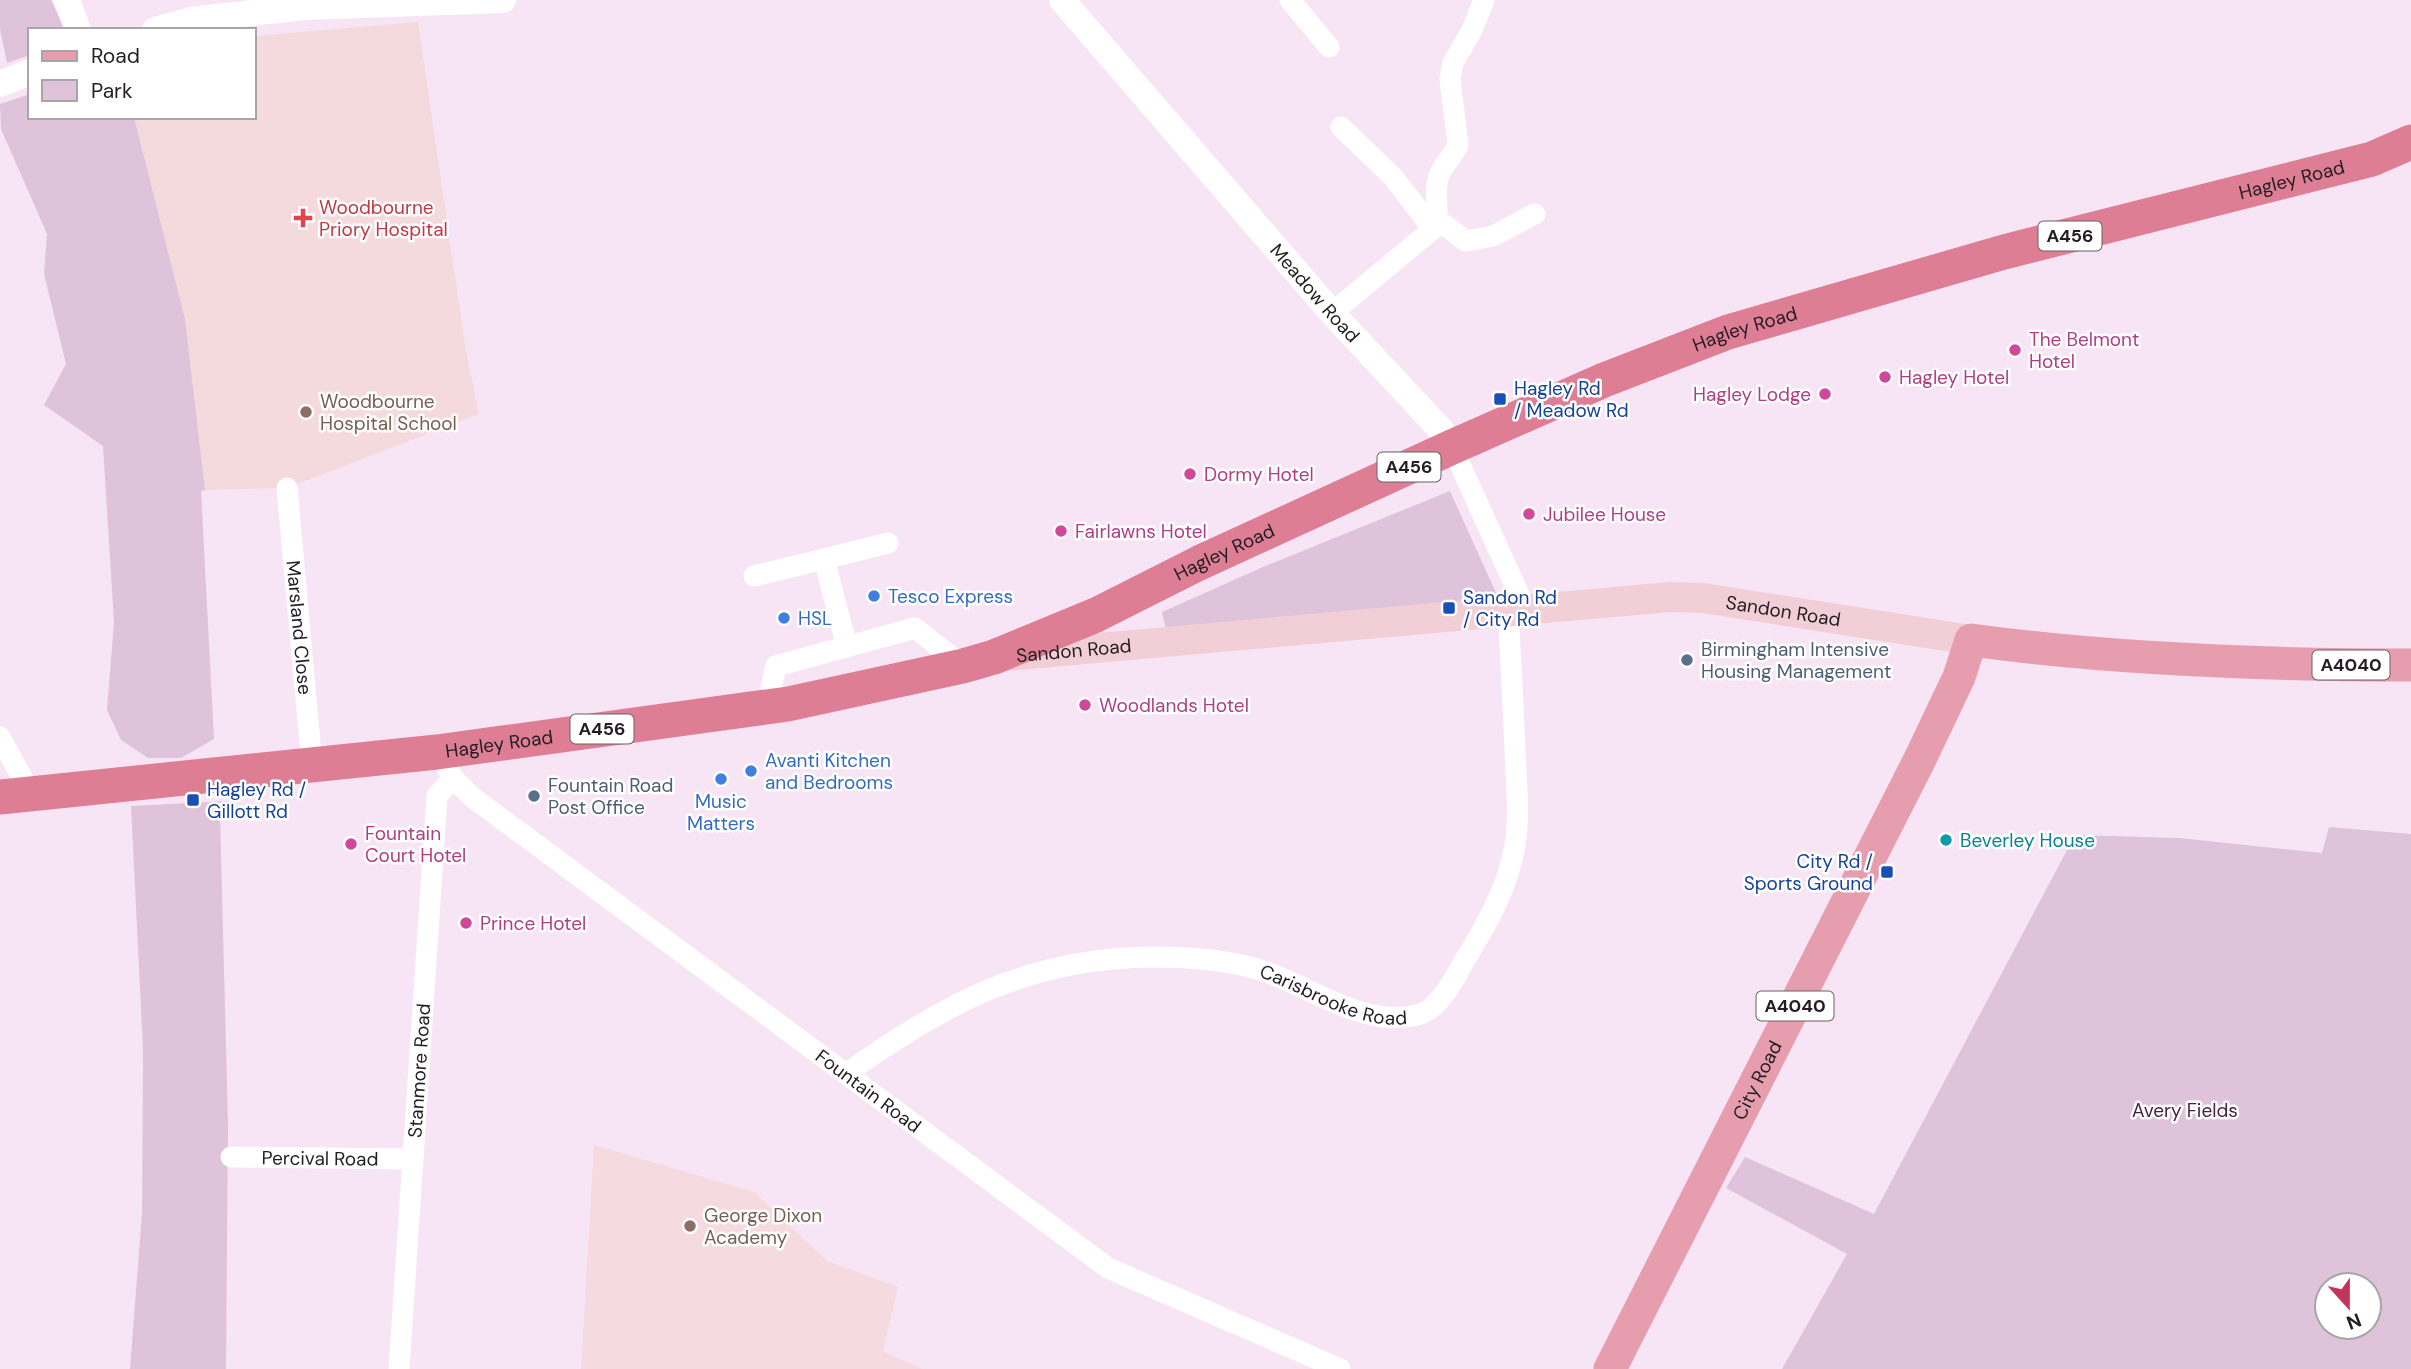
<svg xmlns="http://www.w3.org/2000/svg" width="2411" height="1369" viewBox="0 0 2411 1369" font-family="'DM Sans',sans-serif">
<style>
.education{fill:#f5dadf}
.medical{fill:#f5dadd}
.green{fill:#dec3db;fill-rule:evenodd}
.lines{fill:none;stroke-linecap:round;stroke-linejoin:round}
.minor{stroke:#fff;stroke-width:21}
.tertiary{stroke:#fff;stroke-width:26}
.secondary{stroke:#f2cfd7;stroke-width:30}
.primary{stroke:#e69eaf;stroke-width:33}
.trunk{stroke:#de7e94;stroke-width:35}
.health-dot{fill:#e0444e;stroke:#fff;stroke-width:2.5}
.hotel-dot{fill:#d1479c;stroke:#fff;stroke-width:2.5}
.transit-dot{fill:#1a4fb4;stroke:#fff;stroke-width:2.5}
.education-dot{fill:#8d6e63;stroke:#fff;stroke-width:2.5}
.shop-dot{fill:#3f7fe0;stroke:#fff;stroke-width:2.5}
.service-dot{fill:#5c6f8a;stroke:#fff;stroke-width:2.5}
.culture-dot{fill:#0f9aa8;stroke:#fff;stroke-width:2.5}
.labels{text-anchor:middle;dominant-baseline:central;stroke-width:5;stroke-linejoin:round;paint-order:stroke}
.shield{fill:#fff;stroke:#666165;stroke-width:2}
.shield-label{font-size:18px;font-weight:bold;fill:#241d23}
.street-label{font-size:19px;fill:#241d23;stroke:#fff}
.health-label{font-size:19px;fill:#be3a42;stroke:#fff;text-anchor:start}
.hotel-label{font-size:19px;fill:#b23c85;stroke:#fff;text-anchor:start}
.transit-label{font-size:19px;fill:#164399;stroke:#fff;text-anchor:start}
.education-label{font-size:19px;fill:#785e54;stroke:#fff;text-anchor:start}
.shop-label{font-size:19px;fill:#366cbe;stroke:#fff;text-anchor:start}
.service-label{font-size:19px;fill:#4e5e75;stroke:#fff;text-anchor:start}
.culture-label{font-size:19px;fill:#0d838f;stroke:#fff;text-anchor:start}
.park-label{font-size:19px;fill:#472145;stroke:#fff}
</style>
<rect width="100%" height="100%" fill="#f7e5f5"/>
<path class="education" d="M594,1145L754,1192L827,1261L898,1287L883,1351L922,1369H581Z"/>
<path class="medical" d="M418,22L466,351L479,414L287,488L205,490L185,319L134,117H254V36Z"/>
<path class="green" d="M0,0H51L65,30H30V55L7,63L0,29Z
M30,94V117H134L185,319L205,490L201,491L214,739L181,758H148L121,740L107,710L114,622L103,446L44,405L66,364L44,274L47,234L1,129L0,104Z
M1450,491L1496,593L1489,600L1166,629L1162,612L1263,567Z
M228,801L220,816L228,1124L226,1369H130L142,1213L143,1049L131,806Z
M2329,827L2411,834V1369H1782L1847,1254L1726,1188L1745,1157L1874,1214L2075,835L2179,838L2322,853ZM2369,1285V1327H2327V1285Z"/>
<g class="lines">
<g class="minor">
<path d="M1290,0L1329,47"/>
<path d="M1341,127L1393,177L1433,229"/>
<path d="M1438,220L1466,241L1493,236L1535,214"/>
<path d="M1332,313L1433,229C1440,214 1435,200 1437,184C1439,167 1451,160 1458,145L1450,80L1453,63L1472,30L1484,0"/>
<path d="M1452,447L1526,610"/>
<path id="s1" d="M287,488L312,766"/>
<path d="M754,576L824,559"/>
<path d="M847,647L824,559L888,543"/>
<path d="M767,707L776,666L915,628L963,666"/>
<path d="M0,737L31,794"/>
<path id="s2" d="M437,752L453,778L472,797L1108,1268L1340,1369"/>
<path id="s3" d="M847,1073C945,1003 1029,958 1153,957C1188,957 1223,959 1257,969C1308,984 1362,1029 1417,1015C1437,1011 1453,982 1462,965C1485,927 1508,889 1515,845C1520,814 1516,781 1515,750C1513,704 1511,658 1508,612"/>
<path id="s4" d="M231,1157L411,1159"/>
<path id="s5" d="M399,1369L437,796L453,778"/>
</g>
<g class="tertiary">
<path d="M67,0L78,30"/>
<path id="s6" d="M1062,0L1332,313L1440,429L1452,447"/>
<path d="M155,30L191,20L304,7L503,0"/>
<path d="M0,84L30,72"/>
</g>
<path class="secondary" id="s7" d="M1008,656L1670,597L1703,598L1971,640"/>
<path class="primary" id="s8" d="M1610,1369L1920,759L1959,677L1971,640C2116,660 2265,665 2411,665"/>
<path class="trunk" id="s9" d="M0,797L437,752L788,704L963,666L994,657L1096,615L1199,563L1452,447L1604,380L1728,332L2004,252L2372,159L2411,142"/>
</g>
<path class="health-dot" d="M299.5 207.5h7v7h7v7h-7v7h-7v-7h-7v-7h7z"/>
<g class="hotel-dot">
<circle cx="2015" cy="350" r="7"/>
<circle cx="1885" cy="377" r="7"/>
<circle cx="1825" cy="394" r="7"/>
<circle cx="1190" cy="474" r="7"/>
<circle cx="1529" cy="514" r="7"/>
<circle cx="1061" cy="531" r="7"/>
<circle cx="1085" cy="705" r="7"/>
<circle cx="351" cy="844" r="7"/>
<circle cx="466" cy="923" r="7"/>
</g>
<g class="transit-dot">
<rect x="1493" y="392" width="14" height="14" rx="3.5"/>
<rect x="1442" y="601" width="14" height="14" rx="3.5"/>
<rect x="186" y="793" width="14" height="14" rx="3.5"/>
<rect x="1880" y="865" width="14" height="14" rx="3.5"/>
</g>
<g class="education-dot">
<circle cx="306" cy="412" r="7"/>
<circle cx="690" cy="1226" r="7"/>
</g>
<g class="shop-dot">
<circle cx="874" cy="596" r="7"/>
<circle cx="784" cy="618" r="7"/>
<circle cx="751" cy="771" r="7"/>
<circle cx="721" cy="779" r="7"/>
</g>
<g class="service-dot">
<circle cx="1687" cy="660" r="7"/>
<circle cx="534" cy="796" r="7"/>
</g>
<circle class="culture-dot" cx="1946" cy="840" r="7"/>
<g class="labels">
<g class="shield">
<rect x="2038.5" y="221.5" width="63" height="29" rx="5"/>
<rect x="1377.5" y="452.5" width="63" height="29" rx="5"/>
<rect x="2312.5" y="650.5" width="77" height="29" rx="5"/>
<rect x="570.5" y="714.5" width="63" height="29" rx="5"/>
<rect x="1756.5" y="991.5" width="77" height="29" rx="5"/>
</g>
<g class="shield-label">
<text x="2070" y="236">A456</text>
<text x="1409" y="467">A456</text>
<text x="2351" y="665">A4040</text>
<text x="602" y="729">A456</text>
<text x="1795" y="1006">A4040</text>
</g>
<g class="street-label">
<text stroke="none"><textPath href="#s9" startOffset="2392">Hagley Road</textPath></text>
<text stroke="none"><textPath href="#s6" startOffset="387">Meadow Road</textPath></text>
<text stroke="none"><textPath href="#s9" startOffset="1825">Hagley Road</textPath></text>
<text stroke="none"><textPath href="#s9" startOffset="1258">Hagley Road</textPath></text>
<text stroke="none"><textPath href="#s7" startOffset="779">Sandon Road</textPath></text>
<text stroke="none"><textPath href="#s1" startOffset="140">Marsland Close</textPath></text>
<text stroke="none"><textPath href="#s7" startOffset="66">Sandon Road</textPath></text>
<text stroke="none"><textPath href="#s9" startOffset="502">Hagley Road</textPath></text>
<text stroke="none"><textPath href="#s3" startOffset="520">Carisbrooke Road</textPath></text>
<text stroke="none"><textPath href="#s5" startOffset="299">Stanmore Road</textPath></text>
<text stroke="none"><textPath href="#s8" startOffset="324">City Road</textPath></text>
<text stroke="none"><textPath href="#s2" startOffset="551">Fountain Road</textPath></text>
<text stroke="none"><textPath href="#s4" startOffset="89">Percival Road</textPath></text>
</g>
<g class="health-label">
<text x="319" y="207">Woodbourne<tspan x="319" dy="22">Priory Hospital</tspan></text>
</g>
<g class="hotel-label">
<text x="2029" y="339">The Belmont<tspan x="2029" dy="22">Hotel</tspan></text>
<text x="1899" y="377">Hagley Hotel</text>
<text x="1811" y="394" text-anchor="end">Hagley Lodge</text>
<text x="1204" y="474">Dormy Hotel</text>
<text x="1543" y="514">Jubilee House</text>
<text x="1075" y="531">Fairlawns Hotel</text>
<text x="1099" y="705">Woodlands Hotel</text>
<text x="365" y="833">Fountain<tspan x="365" dy="22">Court Hotel</tspan></text>
<text x="480" y="923">Prince Hotel</text>
</g>
<g class="transit-label">
<text x="1514" y="388">Hagley Rd<tspan x="1514" dy="22">/ Meadow Rd</tspan></text>
<text x="1463" y="597">Sandon Rd<tspan x="1463" dy="22">/ City Rd</tspan></text>
<text x="207" y="789">Hagley Rd /<tspan x="207" dy="22">Gillott Rd</tspan></text>
<text x="1873" y="861" text-anchor="end">City Rd /<tspan x="1873" dy="22">Sports Ground</tspan></text>
</g>
<g class="education-label">
<text x="320" y="401">Woodbourne<tspan x="320" dy="22">Hospital School</tspan></text>
<text x="704" y="1215">George Dixon<tspan x="704" dy="22">Academy</tspan></text>
</g>
<g class="shop-label">
<text x="888" y="596">Tesco Express</text>
<text x="798" y="618">HSL</text>
<text x="765" y="760">Avanti Kitchen<tspan x="765" dy="22">and Bedrooms</tspan></text>
<text x="721" y="801" text-anchor="middle">Music<tspan x="721" dy="22">Matters</tspan></text>
</g>
<g class="service-label">
<text x="1701" y="649">Birmingham Intensive<tspan x="1701" dy="22">Housing Management</tspan></text>
<text x="548" y="785">Fountain Road<tspan x="548" dy="22">Post Office</tspan></text>
</g>
<g class="culture-label">
<text x="1960" y="840">Beverley House</text>
</g>
<g class="park-label">
<text x="2185" y="1110">Avery Fields</text>
</g>
</g>
<rect x="28" y="28" width="228" height="91" fill="#ffffff" stroke="#a7a5a7" stroke-width="2"/>
<rect x="42" y="51" width="35" height="10" fill="#e69eaf" stroke="#a7a5a7" stroke-width="2"/>
<text x="91" y="63" font-size="21" fill="#241d23">Road</text>
<rect x="42" y="80" width="35" height="21" fill="#dec3db" stroke="#a7a5a7" stroke-width="2"/>
<text x="91" y="98" font-size="21" fill="#241d23">Park</text>
<g transform="translate(2348 1306) rotate(159)"><circle r="33" fill="#ffffff" stroke="#a7a5a7" stroke-width="2"/>
<path d="M0-5L12 26L0 18L-12 26Z" fill="#c3345b"/>
<text y="-10" font-size="19" font-weight="bold" text-anchor="middle" fill="#241d23">N</text>
</g>
</svg>
